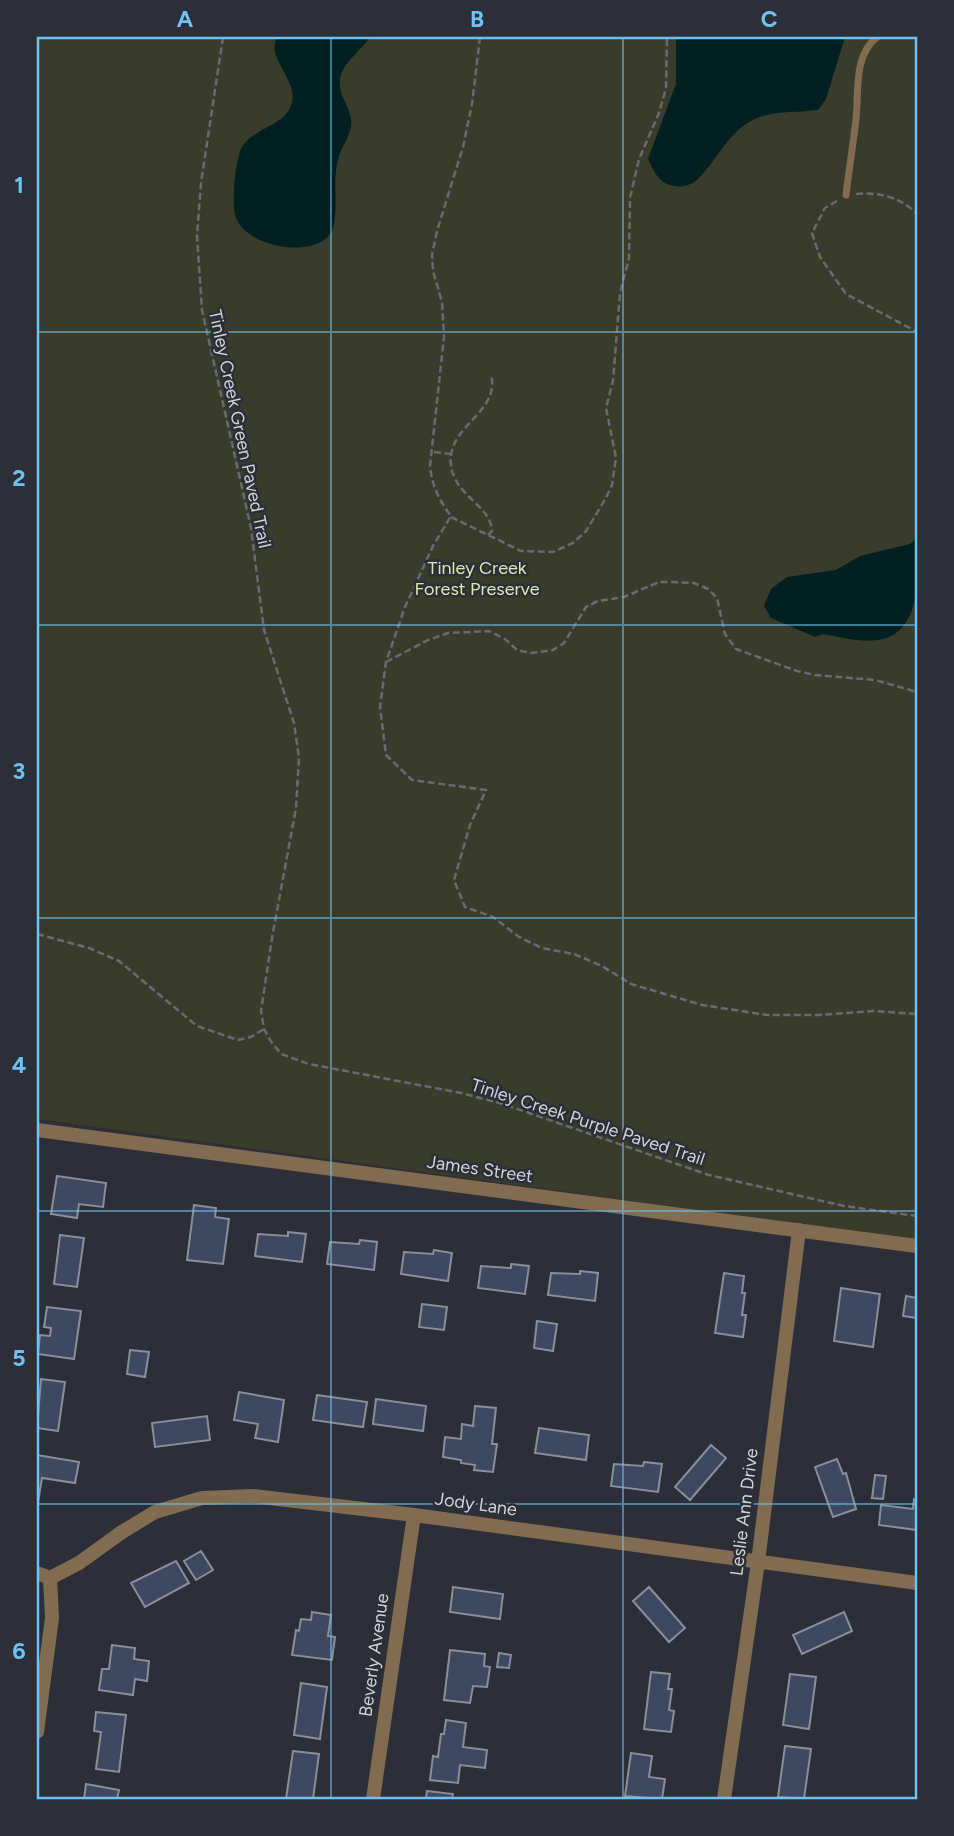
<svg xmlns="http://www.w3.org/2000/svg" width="954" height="1836" viewBox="0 0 954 1836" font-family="Figtree,sans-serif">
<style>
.green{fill:#3a3c2b}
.water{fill:#022021}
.building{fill:#3f4861;stroke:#8a8e99;stroke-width:2}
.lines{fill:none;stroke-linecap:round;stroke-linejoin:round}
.path{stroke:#676a72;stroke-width:2.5;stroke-dasharray:7 3.5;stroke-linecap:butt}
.lane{stroke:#816c51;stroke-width:7}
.street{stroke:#816c51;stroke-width:14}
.grid{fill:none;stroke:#6dc2f3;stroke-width:2;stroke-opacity:0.55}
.labels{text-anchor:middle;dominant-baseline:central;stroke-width:5;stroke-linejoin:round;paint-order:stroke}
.street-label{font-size:18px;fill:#d0d2d8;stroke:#2c2f38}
.park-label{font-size:18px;fill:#dde5ad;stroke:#2c2f38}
.neatline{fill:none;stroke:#6dc2f3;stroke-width:2.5}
.grid-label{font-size:23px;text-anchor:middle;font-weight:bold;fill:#6dc2f3}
</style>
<rect width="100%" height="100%" fill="#2c2f38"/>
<path class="green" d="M37,37H917V1240L37,1119Z"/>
<path class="water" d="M276,37H370C362,50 342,63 340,79C337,96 353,108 351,125C350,138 341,147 338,159C332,182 339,205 333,228C323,262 236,249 234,209C233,195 235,159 242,147C254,127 287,126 292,102C296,85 279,68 275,52C274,48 275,42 276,37Z
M676,37H845L826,99L818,110C797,113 772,110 753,120C727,133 718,159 698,179C688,189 668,189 659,178C654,173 651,165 648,159L676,84Z
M917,538C917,572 924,633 878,640C860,643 840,637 823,634L815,637L771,618L764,606L771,589L787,577L836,570L860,556L910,544Z"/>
<path class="building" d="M57,1176L106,1183L103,1207L79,1204L77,1218L51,1214Z
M194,1205L216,1208L215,1217L229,1219L223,1264L187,1260Z
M288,1232L306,1234L302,1262L255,1256L258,1234L288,1236Z
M60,1235L84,1238L77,1287L54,1284Z
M360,1240L377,1242L374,1270L327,1264L330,1242L359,1244Z
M434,1250L452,1253L448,1281L401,1274L404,1252L433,1254Z
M511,1264L529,1266L525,1294L478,1288L481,1266L511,1268Z
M580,1271L598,1273L595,1301L548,1295L551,1273L580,1274Z
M724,1273L744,1276L742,1293H745L742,1315H746L743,1337L715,1333Z
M841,1288L880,1294L873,1347L834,1341Z
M906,1296L917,1298V1318L903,1316Z
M422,1304L447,1307L444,1330L419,1327Z
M47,1307L81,1311L74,1359L38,1354L40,1335L50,1336L51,1328L44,1327Z
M537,1321L557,1324L553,1351L534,1348Z
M130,1350L149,1352L145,1377L127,1374Z
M41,1379L65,1382L58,1431L37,1428Z
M239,1392L284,1400L278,1442L255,1438L258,1424L234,1420Z
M317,1395L367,1402L363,1427L313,1420Z
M376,1399L426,1406L423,1431L373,1424Z
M475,1406L496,1408L492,1444H497L493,1472L474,1470L475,1465L461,1463V1460L443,1457L445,1437L461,1439L462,1424L473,1426Z
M207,1416L210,1440L155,1447L152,1423Z
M539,1428L589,1435L586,1460L535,1453Z
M711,1445L726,1458L690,1500L675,1487Z
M37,1455L79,1462L75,1483L42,1478L37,1508Z
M837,1459L843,1474L846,1473L856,1509L833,1517L815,1467Z
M644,1462L662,1464L658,1492L611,1486L614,1464L643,1466Z
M875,1475L886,1476L883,1499L872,1498Z
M914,1499L917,1500V1530L879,1525L881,1505L913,1509Z
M201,1551L213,1570L196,1580L184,1561Z
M176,1561L189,1583L145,1607L131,1583Z
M453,1587L503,1594L500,1619L450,1612Z
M649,1587L685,1628L669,1642L633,1601Z
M312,1612L331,1615L328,1636L335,1637L332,1660L292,1655L296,1630L299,1631L301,1619L311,1620Z
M844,1612L852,1631L802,1654L793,1635Z
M112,1645L135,1648L134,1659L149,1661L147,1681L135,1679L133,1695L99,1690L102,1669H109Z
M450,1650L485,1654L484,1666L490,1667L487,1687L473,1686L470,1703L444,1700Z
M499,1653L511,1655L509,1668L497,1667Z
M651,1672L670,1674L668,1689H672L669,1710L674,1711L671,1732L644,1729Z
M790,1674L816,1677L809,1729L783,1725Z
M301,1683L327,1687L320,1739L294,1735Z
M96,1712L126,1715L119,1772L96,1769L101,1732L94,1731Z
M446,1720L466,1723L463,1747L487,1750L485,1768L460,1765L458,1783L430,1780L433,1756L438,1757L441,1734H444Z
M785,1746L811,1749L804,1799L778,1797Z
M293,1751L319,1754L313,1799H286Z
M631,1753L652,1756L649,1777L665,1779L662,1799L625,1796Z
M86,1784L119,1790L117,1799H84Z
M427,1791L453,1794L452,1799H426Z"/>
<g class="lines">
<path class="path" d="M223,37L201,183L197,236L202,310L251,528L264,630L294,723L299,758L296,808L272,938L261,1011L264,1029L270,1040L281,1054L309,1064L461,1093L503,1104L709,1175L844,1206L917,1216
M480,37L472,104L463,147L437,231L432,255L433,271L442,302L444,337L430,466C432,486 439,500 451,516L433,546L405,607L386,662L380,707L386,755L412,780L486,790L470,825L454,880L465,907L493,917L519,937L542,948L574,954L602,966L631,984L702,1005L767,1015H819L874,1011L917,1014
M856,194C880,192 900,197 917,214
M837,201L825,208L812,233L820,257L846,294L917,332
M434,452L451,454
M451,517L521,551L553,552L573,543L586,531L606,498L612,485L616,458L606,408L613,381L620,293L629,258L630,198L639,159L659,113L666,88L667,37
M488,535L492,531C491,503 447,494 451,456C454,424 500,410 491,375
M386,662L428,640L448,633L489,631L505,639L517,650L531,653L553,650L564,643L586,607L598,601L624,597L659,582H673L694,583L708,589L717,598L725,634L736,649L797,671L815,675L875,680L917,692
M37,934L89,948L119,961L197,1026L238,1040L251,1037L264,1029"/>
<path class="lane" d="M846,195C849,170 853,145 856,119C859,92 853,56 877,37"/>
<path class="street" d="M37,1130L917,1246
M37,1573L50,1578L52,1618L37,1732
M50,1578L79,1563L122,1532L155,1512L202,1498L253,1496L414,1515L917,1583
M373,1799L414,1515
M724,1799L758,1562L799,1230"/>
</g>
<path class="grid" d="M331,37V1799M623,37V1799M37,332H917M37,625H917M37,918H917M37,1211H917M37,1504H917"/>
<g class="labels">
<g class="street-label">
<text transform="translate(240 429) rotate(78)">Tinley Creek Green Paved Trail</text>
<text transform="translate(588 1122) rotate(18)">Tinley Creek Purple Paved Trail</text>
<text transform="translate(480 1169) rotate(8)">James Street</text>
<text transform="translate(476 1504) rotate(8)">Jody Lane</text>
<text transform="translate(744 1512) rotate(-83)">Leslie Ann Drive</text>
<text transform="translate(374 1655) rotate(-82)">Beverly Avenue</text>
</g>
<g class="park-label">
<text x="477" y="568">Tinley Creek<tspan x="477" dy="21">Forest Preserve</tspan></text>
</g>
</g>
<rect width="954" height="1836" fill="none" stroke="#2c2f38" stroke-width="77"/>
<rect x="38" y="38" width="878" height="1760" class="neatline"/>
<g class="grid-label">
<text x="185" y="27">A</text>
<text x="477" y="27">B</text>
<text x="769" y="27">C</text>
<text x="19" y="193">1</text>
<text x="19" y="486">2</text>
<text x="19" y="779">3</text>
<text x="19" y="1073">4</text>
<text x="19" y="1366">5</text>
<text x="19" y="1659">6</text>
</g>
</svg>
